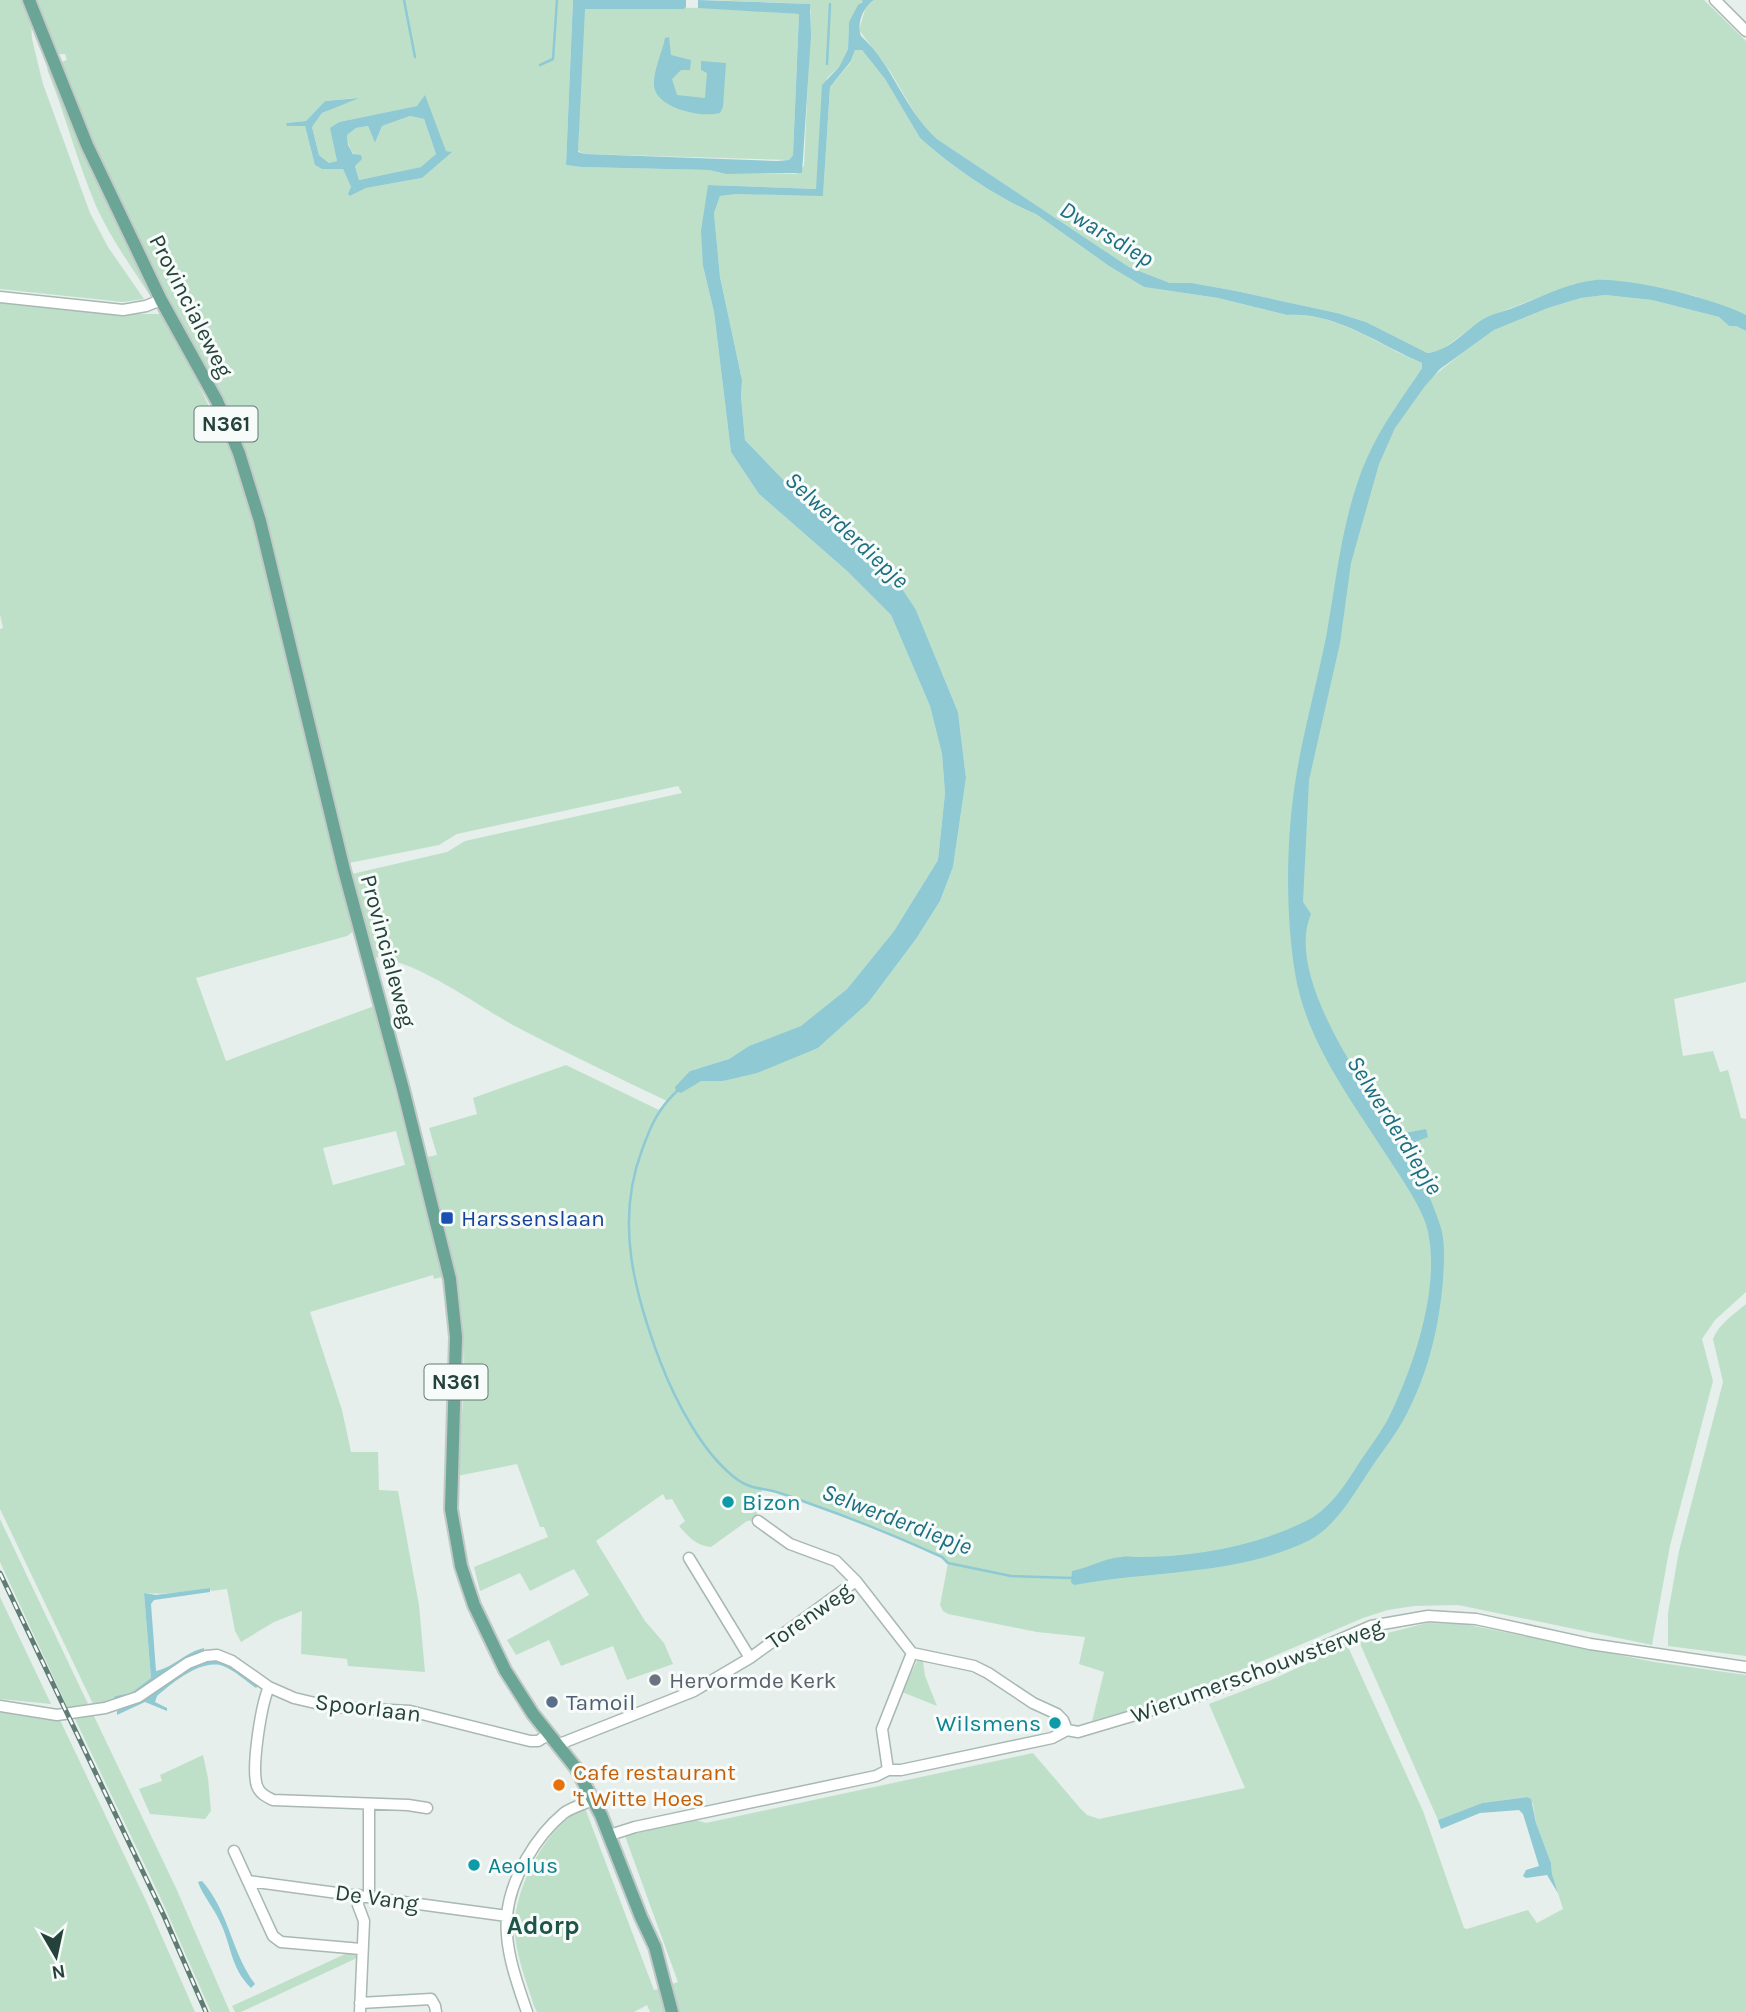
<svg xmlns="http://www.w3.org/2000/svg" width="1746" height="2012" viewBox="0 0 1746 2012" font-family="Karla,sans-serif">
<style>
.green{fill:#bfe0c8;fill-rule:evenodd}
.water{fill:#8ec9d4;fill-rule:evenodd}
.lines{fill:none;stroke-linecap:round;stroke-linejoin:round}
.stream{stroke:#8ec9d4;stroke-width:2.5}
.minor-casing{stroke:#a8b8b2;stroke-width:13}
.major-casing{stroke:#c2cac8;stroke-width:16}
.minor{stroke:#fff;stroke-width:10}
.major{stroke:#6aa596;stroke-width:12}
.rail-casing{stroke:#5f7d75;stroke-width:5}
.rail{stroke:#f7fbf9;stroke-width:2.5;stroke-dasharray:8;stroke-linecap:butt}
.transit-dot{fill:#1a4fb4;stroke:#f7fbf9;stroke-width:2.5}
.culture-dot{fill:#0f9aa8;stroke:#f7fbf9;stroke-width:2.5}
.worship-dot{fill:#6b7280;stroke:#f7fbf9;stroke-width:2.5}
.service-dot{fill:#5c6f8a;stroke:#f7fbf9;stroke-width:2.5}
.food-dot{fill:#e8710a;stroke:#f7fbf9;stroke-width:2.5}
.labels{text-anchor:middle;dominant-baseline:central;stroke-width:6;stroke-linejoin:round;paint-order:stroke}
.shield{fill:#f7fbf9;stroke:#637a73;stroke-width:2}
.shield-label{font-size:21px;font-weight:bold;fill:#24423a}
.street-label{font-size:23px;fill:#24423a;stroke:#f7fbf9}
.transit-label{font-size:23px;fill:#164399;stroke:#f7fbf9;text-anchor:start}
.culture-label{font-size:23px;fill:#0d838f;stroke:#f7fbf9;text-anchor:start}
.worship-label{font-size:23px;fill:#5b616d;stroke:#f7fbf9;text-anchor:start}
.service-label{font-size:23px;fill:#4e5e75;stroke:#f7fbf9;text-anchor:start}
.food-label{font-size:23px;fill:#c56008;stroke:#f7fbf9;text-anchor:start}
.water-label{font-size:24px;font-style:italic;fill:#1c6f80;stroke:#f7fbf9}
.quarter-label{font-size:26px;font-weight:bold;fill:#1f5548;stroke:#f7fbf9}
</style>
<rect width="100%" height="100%" fill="#e6efeb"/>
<path class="green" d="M0,0H22L31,22L32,39L43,84L90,213L108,247L144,299L123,302L0,289Z
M33,0H573L566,165L581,167L709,170L726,174H796L804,166L811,12L809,4L711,0H862L864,2L849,22L848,49L839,67L827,78L816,189L708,185L703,266L714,312L731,452L759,494L846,570L891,615L930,706L942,754L945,793L938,860L894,931L847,989L802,1026L749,1046L729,1059L690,1071L701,1081H723L818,1048L868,1003L916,939L940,901L953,867L966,778L958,712L916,610L794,491L745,440L741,397L742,380L720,277L714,213L720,196L736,194L823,195L830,87L851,62L855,50H862L885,79L920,138C951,166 997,198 1036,214L1109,266L1144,287L1218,298L1287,315C1338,312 1378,346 1422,363V368L1395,409L1368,458L1417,382L1431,378L1462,353L1494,330L1548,308L1581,298L1605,295L1652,300L1719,317L1729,326H1736L1746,331V982L1674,999L1683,1056L1713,1051L1720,1072L1728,1070L1741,1118L1746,1119V1292L1715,1320L1702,1339L1713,1381L1670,1546L1652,1645L1458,1605L1414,1606L1388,1610L1363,1618L1199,1688L1152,1704L1092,1721L1104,1672L1079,1664L1085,1637L1037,1632L948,1614L943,1611L940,1605L948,1563L942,1557L877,1528L774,1491L762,1490L756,1520L747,1521L711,1547C696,1546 689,1537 679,1526L685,1521L672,1499L666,1500L663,1494L596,1541L645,1621L664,1643L673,1664L627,1680L613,1646L561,1666L549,1640L516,1655L507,1640L589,1595L574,1569L530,1591L520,1573L480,1591L474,1567L548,1537L544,1527H540L517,1464L457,1476C460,1435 465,1394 464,1352C463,1286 444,1221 427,1157L437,1155L429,1128L477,1114L473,1098L566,1065L659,1110L667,1101C615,1076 564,1052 513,1025C475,1004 416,960 374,957L352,874L447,852L465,841L682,793L678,786L457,834L439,845L349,863L297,654L216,390L137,239L85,129L58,63L67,60L65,54H54ZM356,98L322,113L312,127L319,155L329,163L337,161L331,128L339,122L418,106L446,151L450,152L422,178L366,188L350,196L351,187L343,169H322L315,164L305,126L286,123L306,121L325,101Z
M874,0H1704L1746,41V315L1695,296L1625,282L1574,284L1485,318L1444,348L1437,352L1426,353L1366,322L1337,313L1236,291L1192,283H1170L1129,267L937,139L923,127L891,73L859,30L866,6Z
M590,7L720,8L799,14L793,155L789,160L585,154L578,151L583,13L585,8Z
M50,66L154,295L149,294C130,265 110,237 96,206C77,161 65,114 47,69Z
M410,116L424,119L436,154L422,167L359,180L355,166L361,159C351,153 348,147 347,135L356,128L368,126L375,143L382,126Z
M0,302L115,314H165L235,461L255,528L355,930L347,936L196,978L226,1061L374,1006L442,1277L434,1279L433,1275L310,1312L342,1410L351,1452H378L379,1490L398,1491L419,1605L425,1672L348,1666L347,1659L301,1654L302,1611L274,1622L241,1642L235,1631L227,1589L211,1591L210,1588C188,1591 165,1595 144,1593L151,1678L131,1693L115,1696L114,1698L94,1706L0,1509V629L3,628L0,615ZM396,1131L405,1165L333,1185L323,1148Z
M1746,1304V1656L1668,1646V1613L1679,1551L1723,1382L1713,1339C1718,1325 1734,1314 1746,1304Z
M0,1519L90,1708L69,1711L0,1562Z
M0,1597L51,1704L0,1699Z
M1427,1623L1464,1624L1654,1662L1746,1675V2012H679L669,1985L678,1982L625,1836L692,1819L706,1823L1033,1753L1080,1808L1087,1815L1099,1819L1245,1788L1209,1704L1271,1680L1345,1646L1349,1649L1423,1811L1464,1928L1467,1929L1528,1910L1537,1923L1563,1909L1552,1874L1551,1863L1536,1823L1533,1804L1527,1797L1482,1803L1438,1820L1361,1646L1360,1640Z
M917,1661H923L925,1676L937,1706L902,1692Z
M0,1711L60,1720L148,1905L195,2012H0Z
M93,1714L176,1888L230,2012H211L162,1901L75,1719Z
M203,1755L208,1778L211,1811L205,1819L150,1814L139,1789L162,1781L160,1775Z
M585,1808L654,1990L659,1989L667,2012H650L647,2005L634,2012H537L534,2006C527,1984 518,1960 515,1937C510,1895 546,1824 585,1808Z
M356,1949L357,1958L241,2012H235L232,2006Z"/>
<path class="water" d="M573,0H686V7L684,9H585L578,152L585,154L777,161L789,160L793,155L799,14L698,8V0L810,4L811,35L802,173L726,174L709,170L581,167L566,165Z
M862,0H874C864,6 856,23 861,36C893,65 905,111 937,139L1129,267L1170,283H1192L1236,291L1337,313L1366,322L1427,353C1450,351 1465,330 1485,318C1494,313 1506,311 1515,307C1540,298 1569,282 1596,280C1631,278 1715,299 1746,315V331L1736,326H1729L1719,317L1652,300L1605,295L1581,298L1548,308L1494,330L1440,369L1425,386L1395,428L1379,464L1351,563L1340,643L1309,780L1303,902L1311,914C1285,974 1360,1078 1391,1127L1400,1134L1426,1129L1428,1137L1410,1144L1407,1149C1418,1173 1431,1197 1439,1222C1446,1240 1444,1261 1443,1280C1439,1328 1428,1374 1405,1417C1396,1434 1384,1449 1373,1465C1355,1492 1337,1526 1308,1541C1234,1576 1153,1570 1074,1585L1071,1582L1072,1571C1089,1568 1104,1558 1122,1557C1126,1556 1133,1557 1137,1557C1193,1557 1253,1547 1304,1522C1329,1511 1345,1485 1359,1463C1369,1448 1380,1434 1388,1419C1414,1367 1443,1282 1426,1224C1418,1201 1398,1173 1385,1153C1349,1097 1306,1040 1295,973C1285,910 1286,834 1297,771C1305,725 1318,679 1327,632C1337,575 1343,512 1367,458C1381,426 1403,397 1422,368V363C1379,345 1337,312 1287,315L1218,298L1144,287L1109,266L1036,214C997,198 951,166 920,138L885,79L862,50H855L851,61L830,87L823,196L736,194L720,196L714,213L720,277L742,380L741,397L745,440L794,491L883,560L916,610L958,712L966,778L953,867L940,901L916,939L868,1003L818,1048L757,1073L723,1081H701L681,1093L676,1091L675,1087L690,1071L729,1059L749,1046L801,1026L847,989L894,931L938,860L945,793L942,754L930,706L891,615L846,570L759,494L731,452L714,312L703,266L701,231L708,185L816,189L822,85L839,67L848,49L849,22L858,5L863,2Z
M669,37L671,55L691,60L690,70H681L672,79L677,95L705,98L707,73L701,70V61L726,63L723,107L720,113C702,118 657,109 654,86C653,71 662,53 665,38Z
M425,95L446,151L452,152L422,178L366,188L350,196L348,194L351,187L343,169H322L315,165L305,126H287L286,123L306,121L325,101L359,98L322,113L312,127L319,155L329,163L337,161L330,128L339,122L417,106ZM410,116L424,119L436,154L421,167L359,180L355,166L362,159L361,155L353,154L348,145L347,135L356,128L368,126L375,143L382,126Z
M210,1588V1592L154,1600L151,1604L156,1671C172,1668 186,1652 204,1648V1651C195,1655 187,1658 178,1663C158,1675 139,1699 114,1698L115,1696L131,1693L151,1678L144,1593L156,1595Z
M208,1660C229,1659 242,1673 258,1686L256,1688C246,1681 234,1670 223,1666C202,1658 172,1683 157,1696L155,1702L167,1708V1711L145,1702L117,1715V1711C151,1697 174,1673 208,1660Z
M1527,1797L1531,1799L1536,1823L1551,1863L1552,1874L1558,1893L1547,1875L1526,1878L1523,1876L1526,1870L1539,1866L1523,1814L1519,1810L1480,1813L1441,1829L1438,1820L1482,1803Z
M202,1881C229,1911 231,1952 255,1984L251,1988C230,1967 232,1946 220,1922C214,1908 203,1896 198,1882Z"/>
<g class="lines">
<path class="stream" d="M404,0L415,57
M827,64L830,4
M540,65L553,59L557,0
M677,1091C658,1109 651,1125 642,1150C615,1221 634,1292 660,1361C675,1400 703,1455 738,1480C749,1488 760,1488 773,1491C785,1494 797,1499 808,1503C854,1519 898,1537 942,1557L948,1563L1011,1576L1072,1578"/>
<defs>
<path id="minor" d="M1715,0L1746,31
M0,297L123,310L146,306L161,300
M758,1521L790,1544L836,1561L856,1581
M689,1558L750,1658
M269,1687C261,1705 251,1768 257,1786C260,1794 267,1797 273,1800L408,1805L427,1808
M0,1706L57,1715L105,1708L138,1697L188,1663L206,1656L217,1655L232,1661L269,1687L294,1698L332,1707L410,1711L530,1741H538L549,1734
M557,1745L694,1691L750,1658L856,1581L912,1653L974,1666L988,1673L1033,1703L1057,1714L1063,1720L1067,1730
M888,1770L882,1729L912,1653
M610,1835L635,1827L876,1776L888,1770H901L1052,1738L1067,1730L1078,1732L1196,1697L1271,1669L1371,1626L1428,1616L1476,1619L1590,1644L1746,1667
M234,1851L273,1936L281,1942L361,1949
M248,1881L507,1916
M359,1895L358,1905L364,1921L360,2012
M369,1897V1805
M360,2003L431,1999L435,2006L436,2012
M527,2012C517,1983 504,1948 507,1916C510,1879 536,1836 564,1813C572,1807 585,1804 594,1799"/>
<path id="major" d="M29,0L87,145L161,300L217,401L239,453L260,521L344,870L403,1089L450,1279L456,1337L451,1509L461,1566L474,1605L505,1670L533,1714L576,1768L601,1815L641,1917L655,1947L672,2012"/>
</defs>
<use href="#minor" class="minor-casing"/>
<use href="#major" class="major-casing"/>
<use href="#minor" class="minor"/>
<use href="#major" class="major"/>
<defs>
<path id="rail" d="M0,1573L164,1916L206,2012"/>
</defs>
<use href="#rail" class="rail-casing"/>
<use href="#rail" class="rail"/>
</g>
<rect class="transit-dot" x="440" y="1211" width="14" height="14" rx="3.5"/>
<g class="culture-dot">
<circle cx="728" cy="1502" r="7"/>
<circle cx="1055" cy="1723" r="7"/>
<circle cx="474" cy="1865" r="7"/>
</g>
<circle class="worship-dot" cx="655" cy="1680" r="7"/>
<circle class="service-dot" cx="552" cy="1702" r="7"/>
<circle class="food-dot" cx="559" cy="1785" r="7"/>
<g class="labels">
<g class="shield">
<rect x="194.5" y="406.5" width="63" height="35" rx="5"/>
<rect x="424.5" y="1364.5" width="63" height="35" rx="5"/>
</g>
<g class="shield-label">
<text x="226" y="424">N361</text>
<text x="456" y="1382">N361</text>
</g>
<g class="street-label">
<text transform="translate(191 306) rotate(63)">Provincialeweg</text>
<text transform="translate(388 951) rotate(75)">Provincialeweg</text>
<text transform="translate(809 1616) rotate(-35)">Torenweg</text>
<text transform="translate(1257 1671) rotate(-20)">Wierumerschouwsterweg</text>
<text transform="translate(368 1708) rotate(7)">Spoorlaan</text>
<text transform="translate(377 1898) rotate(8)">De Vang</text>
</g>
<g class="transit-label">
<text x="461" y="1218">Harssenslaan</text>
</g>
<g class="culture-label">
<text x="742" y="1502">Bizon</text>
<text x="1041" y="1723" text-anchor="end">Wilsmens</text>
<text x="488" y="1865">Aeolus</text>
</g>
<g class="worship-label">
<text x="669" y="1680">Hervormde Kerk</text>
</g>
<g class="service-label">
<text x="566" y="1702">Tamoil</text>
</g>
<g class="food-label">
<text x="573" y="1772">Cafe restaurant<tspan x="573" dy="26">'t Witte Hoes</tspan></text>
</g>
<g class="water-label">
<text transform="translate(1107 234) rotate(31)">Dwarsdiep</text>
<text transform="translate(847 530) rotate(43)">Selwerderdiepje</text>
<text transform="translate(1395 1125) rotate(58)">Selwerderdiepje</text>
<text transform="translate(897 1519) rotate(21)">Selwerderdiepje</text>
</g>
<g class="quarter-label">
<text x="543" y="1925">Adorp</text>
</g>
</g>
<g transform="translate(56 1956) rotate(171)" stroke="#f7fbf9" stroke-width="5" paint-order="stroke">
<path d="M0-5L12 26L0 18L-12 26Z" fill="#24423a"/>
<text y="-10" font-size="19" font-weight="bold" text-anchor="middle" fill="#24423a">N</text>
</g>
</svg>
